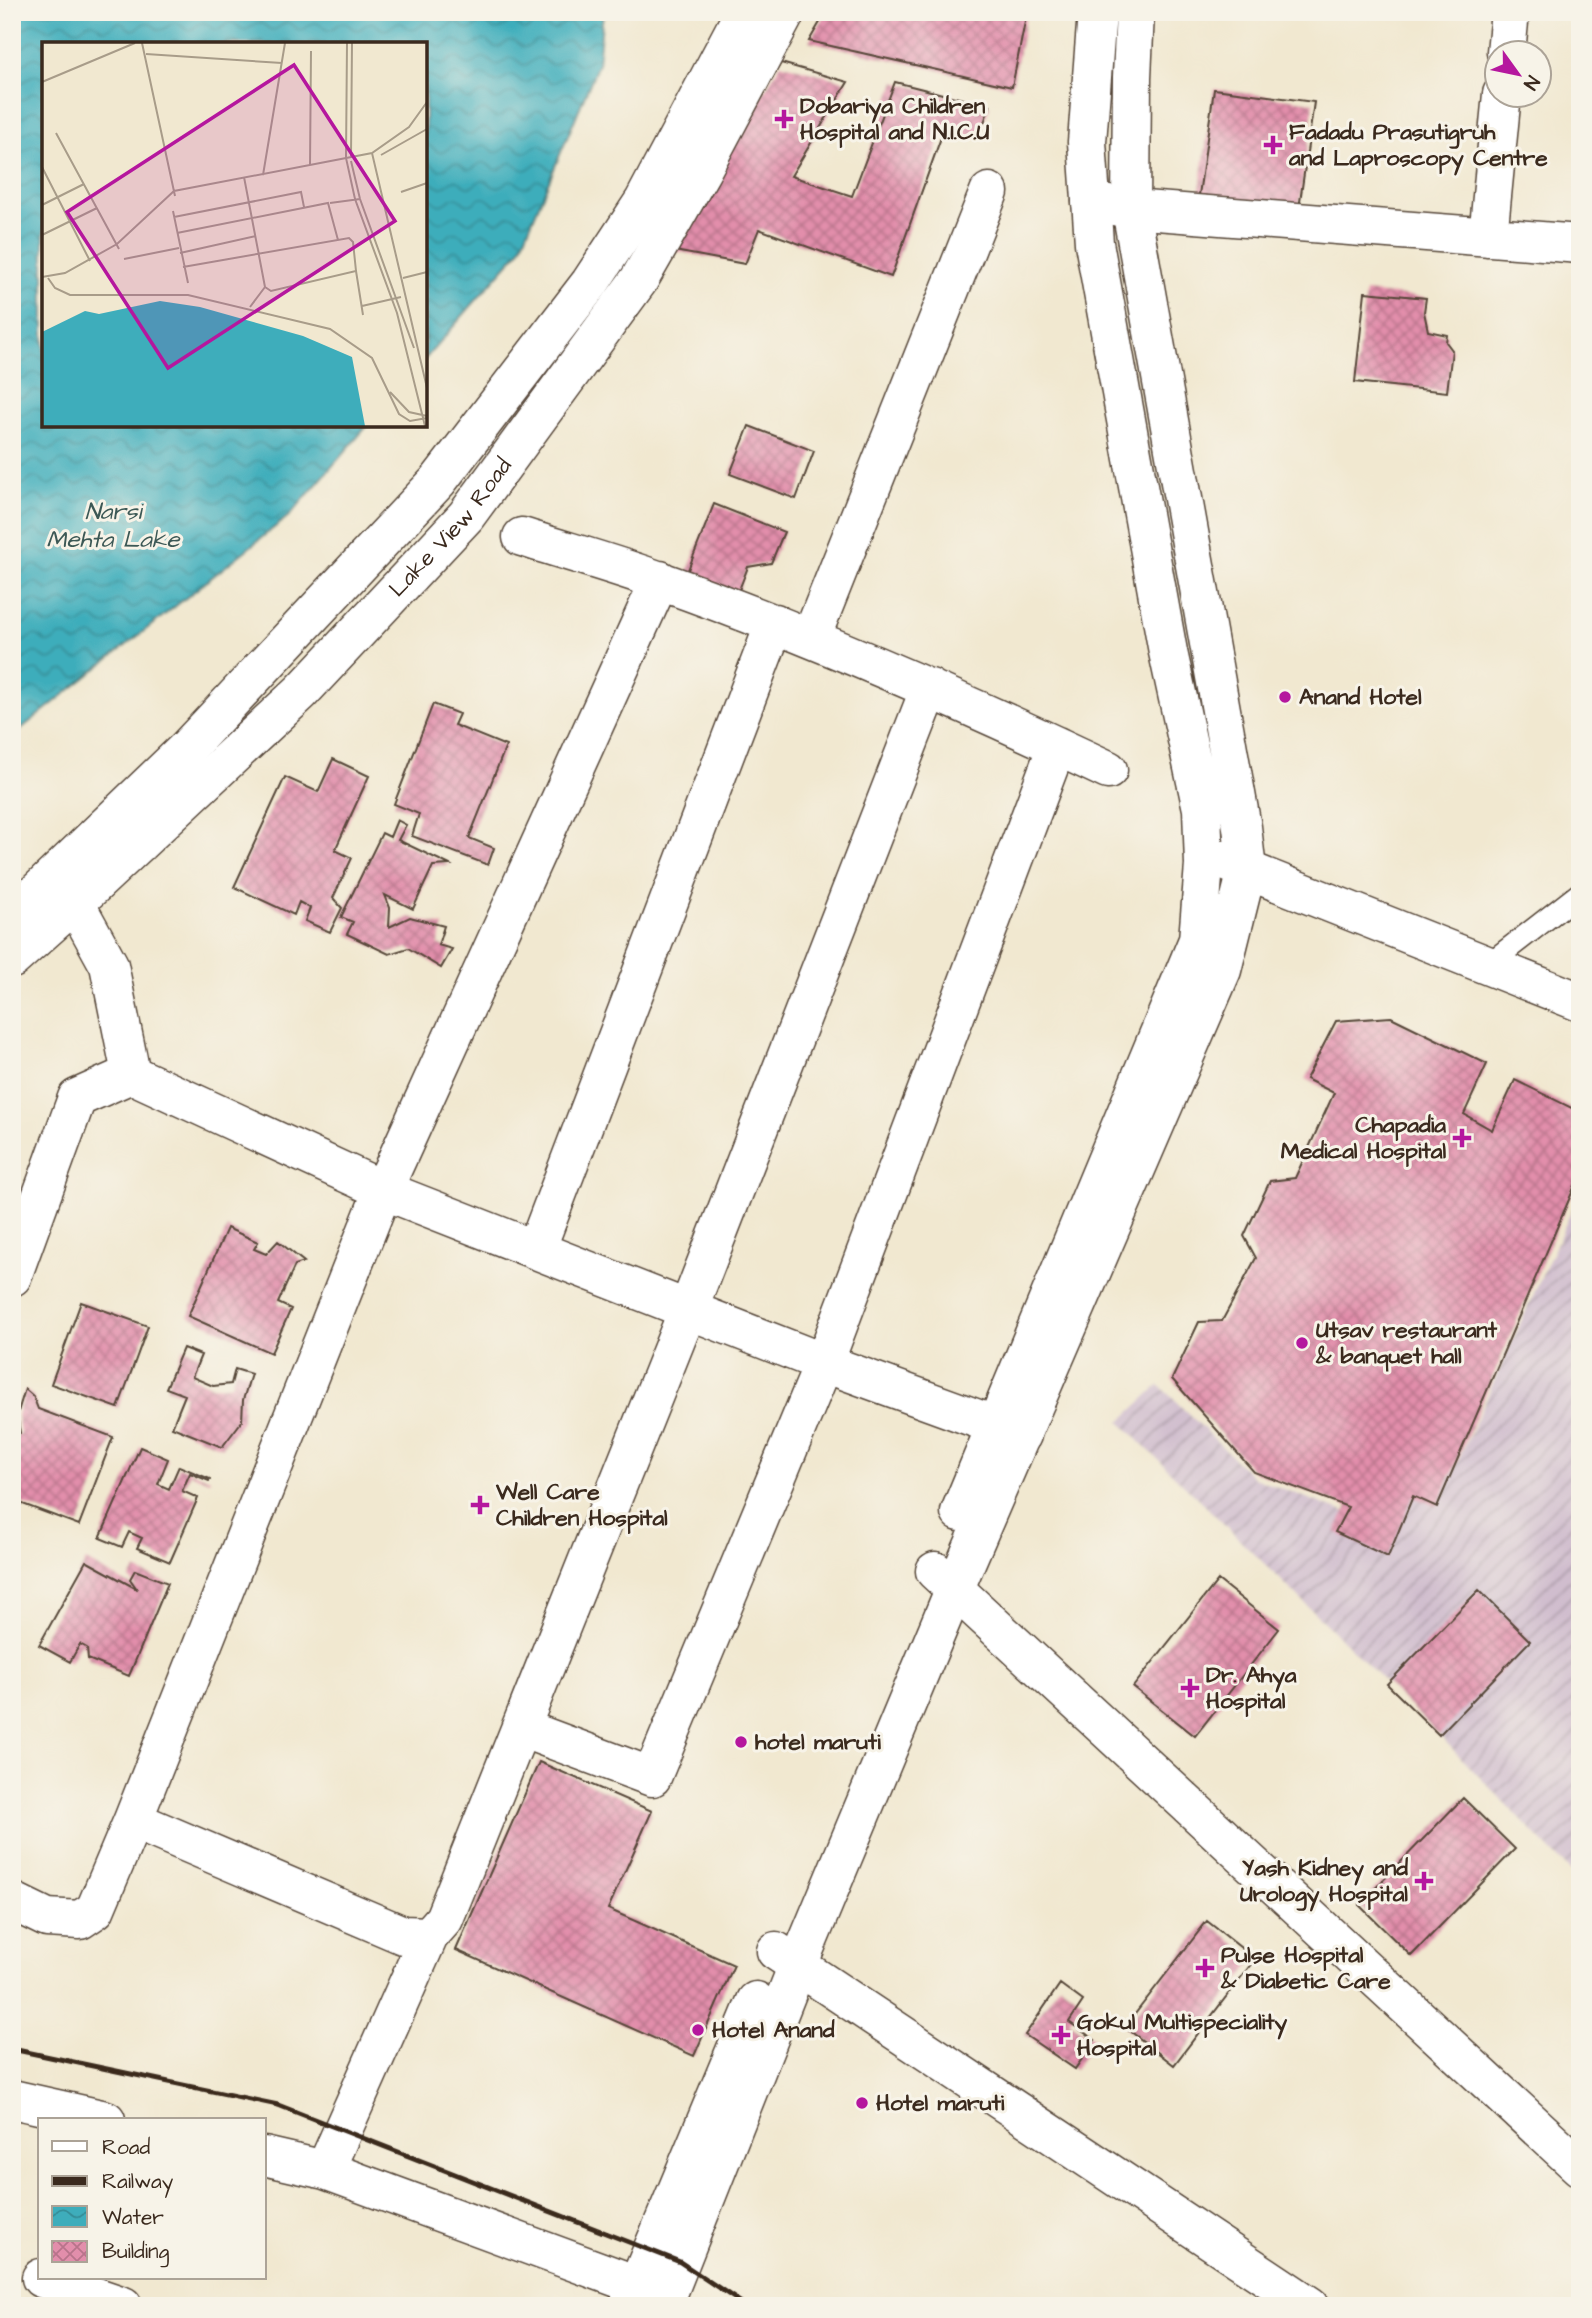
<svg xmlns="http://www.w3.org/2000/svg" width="1592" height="2318" viewBox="0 0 1592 2318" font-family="'Architects Daughter',sans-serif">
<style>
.industrial{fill:url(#industrial-furrows)}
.water{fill:url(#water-waves);stroke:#3c6c6c;stroke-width:2}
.building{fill:url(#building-cross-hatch)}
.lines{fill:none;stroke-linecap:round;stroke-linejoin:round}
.lane-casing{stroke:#564639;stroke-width:24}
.street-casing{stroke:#564639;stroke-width:41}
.secondary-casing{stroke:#564639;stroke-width:41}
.primary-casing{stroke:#564639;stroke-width:41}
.lane{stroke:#fff;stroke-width:21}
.street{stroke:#fff;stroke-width:38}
.secondary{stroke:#fff;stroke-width:38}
.primary{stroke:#fff;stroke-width:38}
.rail{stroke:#3b2a1e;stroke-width:5}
.poi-dot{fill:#b5179e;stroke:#f7f3e8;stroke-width:2.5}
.labels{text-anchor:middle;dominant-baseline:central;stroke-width:6;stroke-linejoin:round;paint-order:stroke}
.poi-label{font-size:23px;font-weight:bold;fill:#3b2a1e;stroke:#f7f3e8;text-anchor:start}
.street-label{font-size:23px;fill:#3b2a1e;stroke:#f7f3e8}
.water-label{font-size:24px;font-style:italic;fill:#3c5855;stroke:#f7f3e8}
.inset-road{fill:none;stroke:#a89c89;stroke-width:2}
.view{fill:#b5179e;fill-opacity:0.15;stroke:#b5179e;stroke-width:3.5}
.inset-edge{fill:none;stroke:#3b2a1e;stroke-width:3.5}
</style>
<defs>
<pattern id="industrial-furrows" width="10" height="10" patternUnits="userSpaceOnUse" patternTransform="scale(1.75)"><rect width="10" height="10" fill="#d0bdce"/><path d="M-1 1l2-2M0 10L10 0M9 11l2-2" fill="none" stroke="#aa9aa7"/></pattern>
<pattern id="water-waves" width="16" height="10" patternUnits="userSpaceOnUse" patternTransform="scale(1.75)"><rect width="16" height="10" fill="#3eadbb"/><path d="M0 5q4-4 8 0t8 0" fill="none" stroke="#358d97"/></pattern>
<pattern id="building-cross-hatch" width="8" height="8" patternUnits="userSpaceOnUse" patternTransform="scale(1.75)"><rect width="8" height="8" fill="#e28eab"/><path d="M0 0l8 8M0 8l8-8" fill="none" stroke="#b8748b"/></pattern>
</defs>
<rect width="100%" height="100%" fill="#f7f3e8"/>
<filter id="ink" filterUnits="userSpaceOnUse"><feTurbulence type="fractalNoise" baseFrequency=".0143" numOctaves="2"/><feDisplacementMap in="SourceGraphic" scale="14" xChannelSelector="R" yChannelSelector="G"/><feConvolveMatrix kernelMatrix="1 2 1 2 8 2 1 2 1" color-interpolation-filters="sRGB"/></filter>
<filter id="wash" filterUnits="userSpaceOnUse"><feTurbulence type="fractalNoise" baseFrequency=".00686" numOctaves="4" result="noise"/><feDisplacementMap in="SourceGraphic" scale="28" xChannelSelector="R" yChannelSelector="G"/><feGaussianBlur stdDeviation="1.57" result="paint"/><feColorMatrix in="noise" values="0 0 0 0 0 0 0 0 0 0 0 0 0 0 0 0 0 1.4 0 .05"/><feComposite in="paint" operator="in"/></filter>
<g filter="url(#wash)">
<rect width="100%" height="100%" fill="#f1e8d0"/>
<path class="industrial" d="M1580,1192V1881L1439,1735L1120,1422L1159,1385L1254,1478L1346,1513L1413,1496L1437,1507Z"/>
<path class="water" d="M12,12H603L598,64L520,250L425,359V44H44V425H368L290,515L12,736Z"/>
<g id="blocks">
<path class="building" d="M826,12H1027L1012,87L809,41Z
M781,63L848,82L791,176L852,196L895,82L990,106L978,139L943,132L891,277L759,229L745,264L669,250Z
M1214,89L1314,102L1299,209L1199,195Z
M1365,292L1426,298L1424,312L1428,331L1447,335L1446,342L1452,350L1447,392L1355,382Z
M749,426L814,451L796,499L730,474Z
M714,504L784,532L771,563L748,567L737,595L686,575Z
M433,704L459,714L454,725L506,746L469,838L494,848L488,865L412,836L419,814L394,804Z
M333,759L369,776L335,850L352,858L333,898L342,908L330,932L305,921L310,908L299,902L294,915L234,887L285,777L318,792Z
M397,820L406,825L398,840L450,865L433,866L413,909L385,895L390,908L389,927L410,917L444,926L438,945L452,949L441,968L408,948L389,954L347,934L353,922L341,917L382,833L390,837Z
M1391,1017L1487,1064L1464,1114L1492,1130L1515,1080L1580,1112V1174L1437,1507L1413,1496L1388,1557L1335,1532L1348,1507L1254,1472L1172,1379L1199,1322L1222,1321L1256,1258L1244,1236L1270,1181L1295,1178L1334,1093L1306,1079L1336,1021Z
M227,1228L258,1242L254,1249L266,1254L278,1241L304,1262L295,1265L278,1303L291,1309L271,1353L188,1316Z
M81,1302L148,1326L118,1408L51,1384Z
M183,1348L201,1355L192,1377L213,1386L231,1384L235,1369L251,1374L243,1400L242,1421L222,1447L172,1427L185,1395L166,1388Z
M25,1389L33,1396L38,1409L113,1437L79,1525L12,1500V1438L20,1433L17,1415Z
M140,1447L168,1459L158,1484L169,1489L179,1466L210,1479L209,1481L190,1473L182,1491L198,1498L170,1562L137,1548L142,1538L129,1532L122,1547L100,1538Z
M86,1561L137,1589L130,1579L135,1570L168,1583L129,1676L88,1659L87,1648L80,1644L70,1662L39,1645Z
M1218,1580L1279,1629L1195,1736L1133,1687Z
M1479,1590L1530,1641L1439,1735L1387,1684Z
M539,1762L652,1811L608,1909L734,1965L694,2056L456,1950Z
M1463,1798L1515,1849L1411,1956L1359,1905Z
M1207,1921L1255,1959L1174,2065L1125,2027Z
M1060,1984L1083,2001L1069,2022L1095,2040L1075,2069L1025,2035Z"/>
</g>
</g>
<g filter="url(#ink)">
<use href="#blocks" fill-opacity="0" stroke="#564639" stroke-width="2"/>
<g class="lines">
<defs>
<path id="lane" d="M1486,966L1580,893"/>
<path id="street" d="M1506,52L1510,12
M1091,202L1131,209L1580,244
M1488,237L1502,94
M522,537C569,552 617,565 663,582C815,636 962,701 1108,770
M811,638L989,192
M56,876L75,903L109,965L131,1074
M536,1250L775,623
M12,1277L77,1098L131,1074L383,1190L824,1363L1022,1435
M935,1571L1580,2167
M521,1728L652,1777L824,1363L1057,746
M133,1820L403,1935L429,1936L444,1919L688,1310L930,688
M12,1901L47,1918L80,1920L95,1910L133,1820L383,1190L660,580
M776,1951L1310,2306
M12,2099L106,2120
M264,2156L325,2170L637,2285
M325,2170L429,1936"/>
<g id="secondary">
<path d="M1204,853L1580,1002"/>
<path d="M12,916L187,748L438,481L590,283L644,201L744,12"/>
<path id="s1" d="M12,959L75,903L301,692L466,516L639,280L702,170L786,12"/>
<path d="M41,2278L123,2306"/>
</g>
<path id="primary" d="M960,1512L1198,940L1204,865L1202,809L1168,652L1094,243L1087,142L1097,12
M629,2306L756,2001
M663,2306L798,1965L955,1588L1222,970L1247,870L1242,827L1131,209L1132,77L1135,12"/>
</defs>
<use href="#lane" class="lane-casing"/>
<use href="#street" class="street-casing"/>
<use href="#secondary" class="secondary-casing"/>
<use href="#primary" class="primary-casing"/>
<use href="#lane" class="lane"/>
<use href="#street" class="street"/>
<use href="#secondary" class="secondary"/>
<use href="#primary" class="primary"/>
<path class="rail" d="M12,2049L278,2105L680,2262L746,2306"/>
</g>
</g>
<g class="poi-dot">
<path d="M780.5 108.5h7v7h7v7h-7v7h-7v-7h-7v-7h7z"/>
<path d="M1269.5 134.5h7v7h7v7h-7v7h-7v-7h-7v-7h7z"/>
<circle cx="1285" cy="697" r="7"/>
<path d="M1458.5 1127.5h7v7h7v7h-7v7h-7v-7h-7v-7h7z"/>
<circle cx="1302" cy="1343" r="7"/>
<path d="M476.5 1494.5h7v7h7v7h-7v7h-7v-7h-7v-7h7z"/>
<path d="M1186.5 1677.5h7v7h7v7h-7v7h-7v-7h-7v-7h7z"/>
<circle cx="741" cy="1742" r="7"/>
<path d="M1420.5 1870.5h7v7h7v7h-7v7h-7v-7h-7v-7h7z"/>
<path d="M1201.5 1957.5h7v7h7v7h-7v7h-7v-7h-7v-7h7z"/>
<circle cx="698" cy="2030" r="7"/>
<path d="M1057.5 2024.5h7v7h7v7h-7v7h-7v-7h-7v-7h7z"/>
<circle cx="862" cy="2103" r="7"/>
</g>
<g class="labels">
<g class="poi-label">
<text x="800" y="106">Dobariya Children<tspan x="800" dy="26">Hospital and N.I.C.U</tspan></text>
<text x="1289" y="132">Fadadu Prasutigruh<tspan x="1289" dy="26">and Laproscopy Centre</tspan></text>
<text x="1299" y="697">Anand Hotel</text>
<text x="1446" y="1125" text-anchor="end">Chapadia<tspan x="1446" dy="26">Medical Hospital</tspan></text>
<text x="1316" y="1330">Utsav restaurant<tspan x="1316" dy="26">&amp; banquet hall</tspan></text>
<text x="496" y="1492">Well Care<tspan x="496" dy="26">Children Hospital</tspan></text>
<text x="1206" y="1675">Dr. Ahya<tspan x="1206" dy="26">Hospital</tspan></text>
<text x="755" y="1742">hotel maruti</text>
<text x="1408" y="1868" text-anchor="end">Yash Kidney and<tspan x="1408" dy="26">Urology Hospital</tspan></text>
<text x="1221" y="1955">Pulse Hospital<tspan x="1221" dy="26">&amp; Diabetic Care</tspan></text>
<text x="1077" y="2022">Gokul Multispeciality<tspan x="1077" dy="26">Hospital</tspan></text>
<text x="712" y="2030">Hotel Anand</text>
<text x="876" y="2103">Hotel maruti</text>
</g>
<g class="street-label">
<text stroke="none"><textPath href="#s1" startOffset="616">Lake View Road</textPath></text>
</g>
<g class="water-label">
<text x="113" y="512">Narsi<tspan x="113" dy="28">Mehta Lake</tspan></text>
</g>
</g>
<g transform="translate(42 42)">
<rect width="385" height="385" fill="#f1e8d0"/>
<path d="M118,259L158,265L261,294L310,315L323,384H0V290L43,269L57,272Z" fill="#3eadbb"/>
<path class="inset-road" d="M100,1L133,154M305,1L304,116L313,157L355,271L383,384M104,12L240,21M0,40L93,1M14,91L77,207M330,111L385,346M339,113L385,87M309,115L310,1M309,119L318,157L372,306M268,124L269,9M0,125L48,219M221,133L243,1M202,135L223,245M359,150L385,141M288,161L318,157M0,163L42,142M131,169L146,241M132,175L259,150L262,165M135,191L286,161L296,198M0,193L55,166M138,211L214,194M82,217L137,206M141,225L307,196L311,200L314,229L229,249L223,245M314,229L321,273M0,235L23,231L75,202L132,149L330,111L367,85L385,60M6,236L13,246L28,253H146L288,287L330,316L357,372L368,379L385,376M361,236L385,230M320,264L359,255M208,265L223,245M348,350L367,370L385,374"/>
<path class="view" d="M252,23L353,179L126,326L25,170Z"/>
<rect width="385" height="385" class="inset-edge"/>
</g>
<rect width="1592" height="2318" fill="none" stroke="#f7f3e8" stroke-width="42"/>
<rect x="38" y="2118" width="228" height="161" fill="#f7f3e8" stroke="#aca397" stroke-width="2"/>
<rect x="52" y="2141" width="35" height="10" fill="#ffffff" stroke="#aca397" stroke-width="2"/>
<text x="102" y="2154" font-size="21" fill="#3b2a1e">Road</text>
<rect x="52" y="2176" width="35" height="10" fill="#3b2a1e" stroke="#aca397" stroke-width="2"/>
<text x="102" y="2188" font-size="21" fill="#3b2a1e">Railway</text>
<rect x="52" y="2206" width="35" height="21" fill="url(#water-waves)" stroke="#aca397" stroke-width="2"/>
<text x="102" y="2224" font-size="21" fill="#3b2a1e">Water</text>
<rect x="52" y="2241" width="35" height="21" fill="url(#building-cross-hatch)" stroke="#aca397" stroke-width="2"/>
<text x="102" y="2258" font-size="21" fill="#3b2a1e">Building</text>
<g transform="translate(1518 74) rotate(123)"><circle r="33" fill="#f7f3e8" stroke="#aca397" stroke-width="2"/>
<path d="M0-5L12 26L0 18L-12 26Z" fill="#b5179e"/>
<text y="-10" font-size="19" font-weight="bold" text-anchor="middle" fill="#3b2a1e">N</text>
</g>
</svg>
